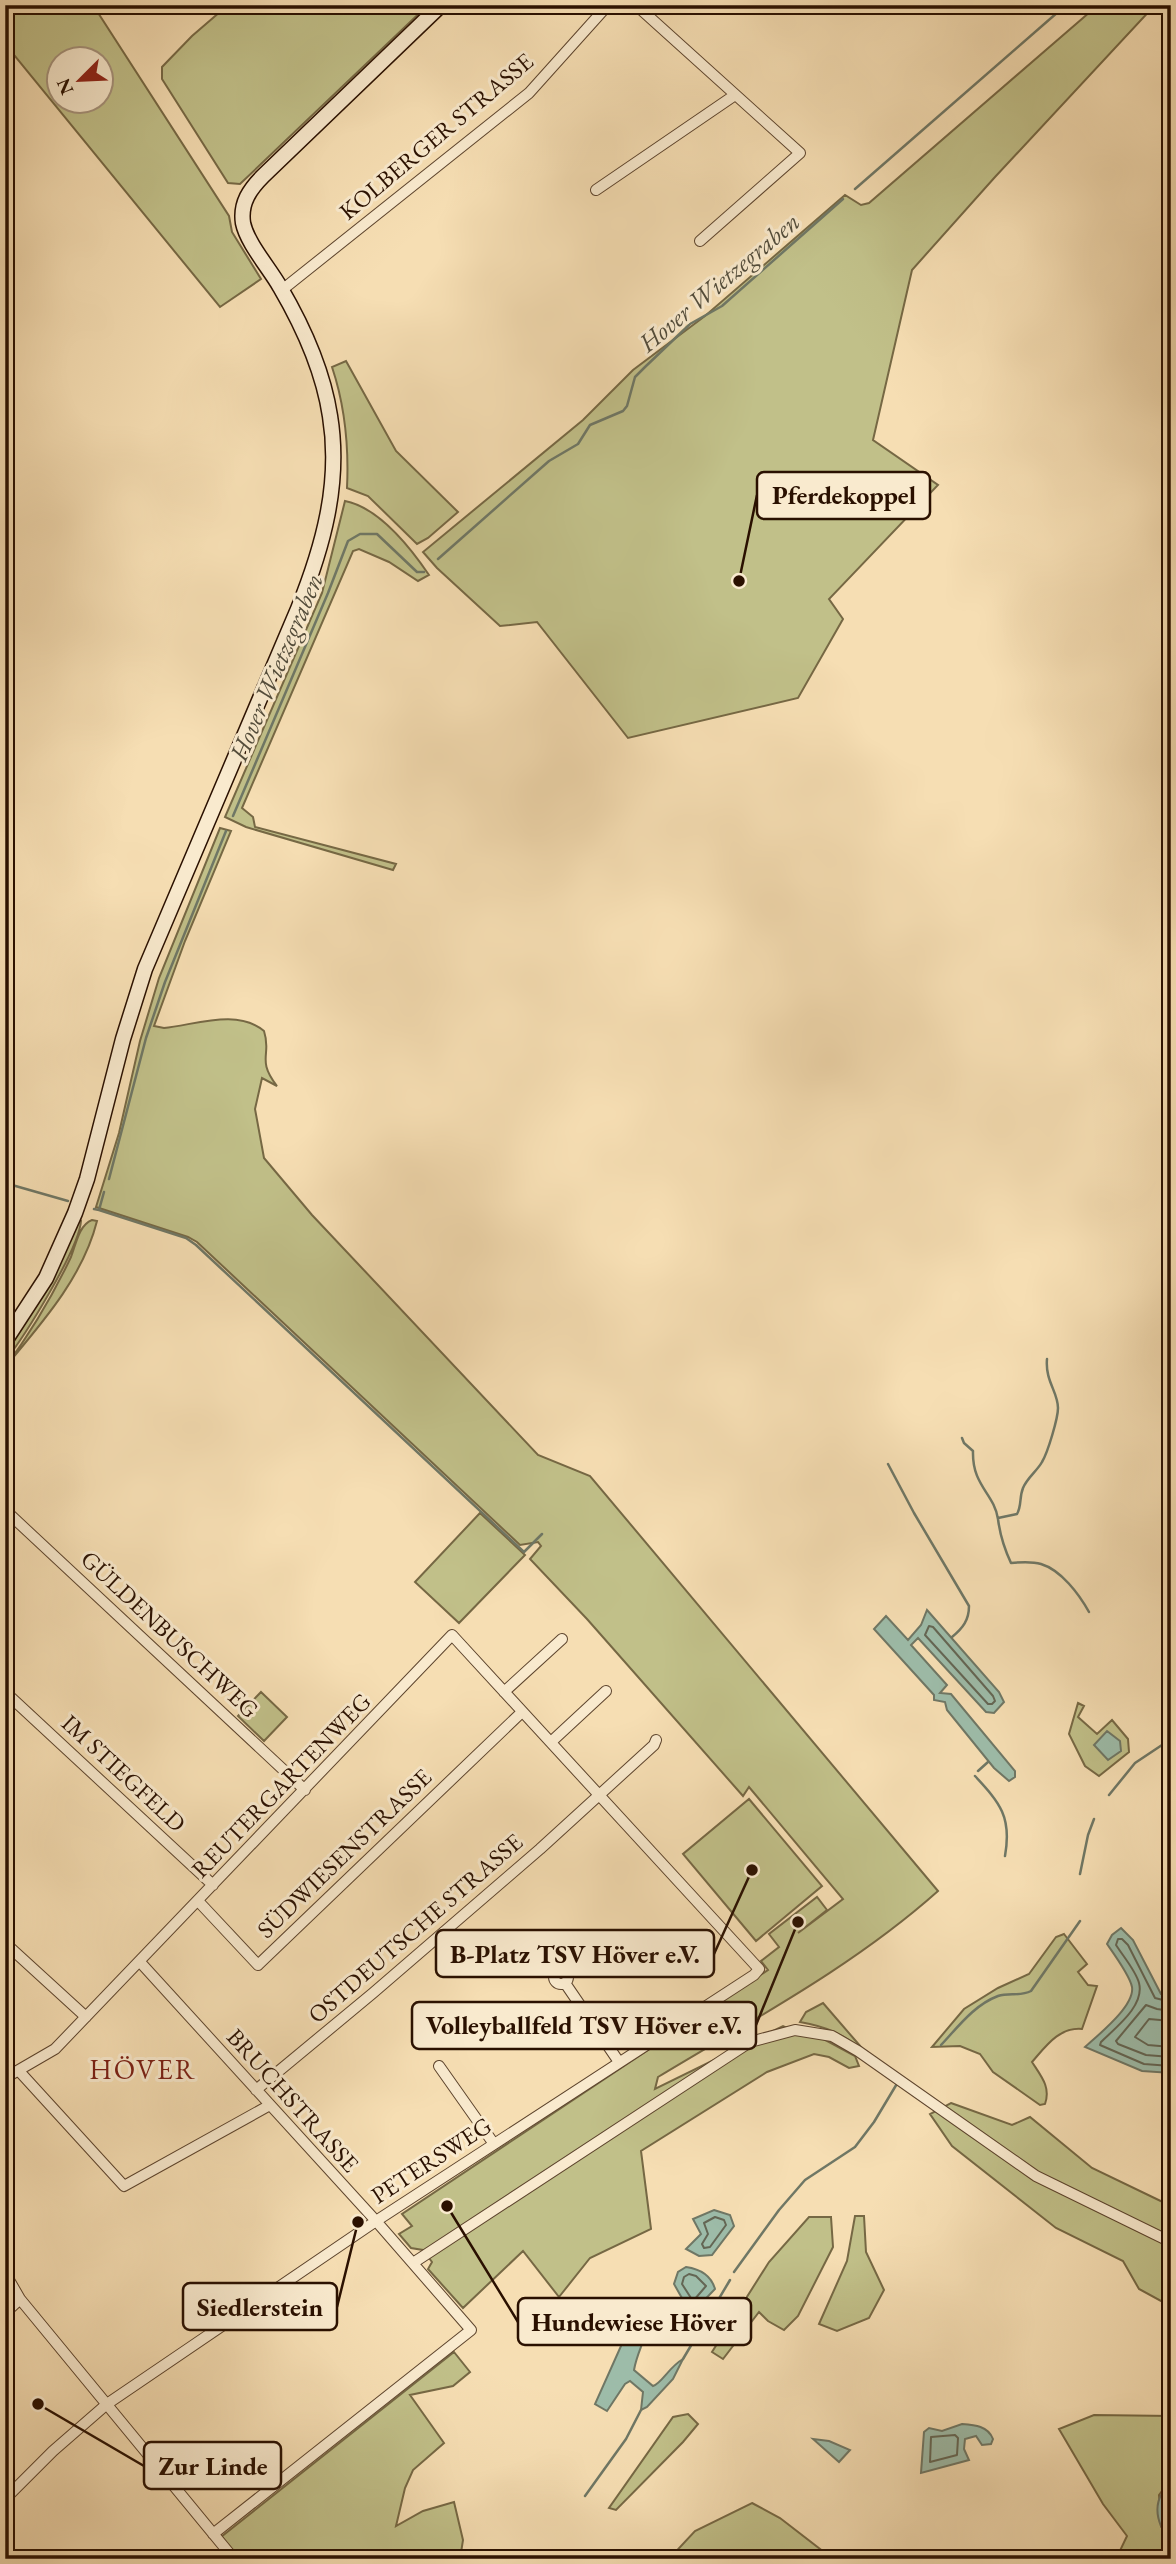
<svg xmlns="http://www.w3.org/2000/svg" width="1176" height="2564" viewBox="0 0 1176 2564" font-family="'EB Garamond',serif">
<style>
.green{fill:#c1c089;stroke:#766844;stroke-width:2;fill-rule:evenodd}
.water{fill:#9dbca9;stroke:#6f7765;stroke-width:2}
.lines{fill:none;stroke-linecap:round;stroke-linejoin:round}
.shore{stroke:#646654;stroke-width:2}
.stream{stroke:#6f7765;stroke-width:2.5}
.street-casing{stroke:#5d442d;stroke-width:12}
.secondary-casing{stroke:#2a1000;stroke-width:17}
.street{stroke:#f9eace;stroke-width:10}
.secondary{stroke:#f9eace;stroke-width:14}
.labels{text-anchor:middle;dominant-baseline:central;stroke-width:6;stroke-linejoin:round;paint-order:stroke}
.street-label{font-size:24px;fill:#2a1000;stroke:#f9eace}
.water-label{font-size:26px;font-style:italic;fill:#524c3b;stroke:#f9eace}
.quarter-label{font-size:28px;letter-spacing:2px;fill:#7a1f14;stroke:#f9eace}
.leader{fill:none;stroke:#2a1000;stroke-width:2.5}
.callout-dot{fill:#2a1000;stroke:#f9eace;stroke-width:2.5}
.callout{fill:#f9eace;stroke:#2a1000;stroke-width:2.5}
.callout-label{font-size:26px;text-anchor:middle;font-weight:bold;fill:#2a1000}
</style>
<rect width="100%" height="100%" fill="#f6deb3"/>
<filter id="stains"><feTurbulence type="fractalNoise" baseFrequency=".00286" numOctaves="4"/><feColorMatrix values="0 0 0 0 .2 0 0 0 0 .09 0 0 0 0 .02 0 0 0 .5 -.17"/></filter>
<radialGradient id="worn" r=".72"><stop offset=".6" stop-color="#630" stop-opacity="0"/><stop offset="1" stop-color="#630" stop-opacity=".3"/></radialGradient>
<path class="green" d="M5,5H93L229,216L232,232L261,279L220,307L5,44ZM60,60H102V102H60Z
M228,5H428L240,184L228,183L162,79V67L192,36Z
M1098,5H1155L995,177L912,270L873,440L938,485L829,599L843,619L798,698L628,738L537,622L500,626L437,568L423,552L583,420L633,370L705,316L845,195L861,205L869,203Z
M346,361L396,451L458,512L428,538L417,544L368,496L347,488C349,446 345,406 332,367Z
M345,501C380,508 410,547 429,575L418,581L389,562L359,549L353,551L242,808L253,817L255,827L396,864L393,870L246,827L225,817L322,593Z
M220,828L231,831L185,941L154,1026L164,1028C195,1025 237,1008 264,1031C272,1055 256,1059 277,1086L262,1078L255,1109L264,1158L312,1215L538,1455L590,1476L938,1891C854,1966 754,2019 658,2077L655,2089L783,2026L796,2032L818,2036L855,2056L859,2066L849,2068L829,2057L814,2054L767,2072L641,2151L651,2229L590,2258L559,2297L523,2251L463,2308L428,2269L432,2262L423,2250L411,2248L399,2234L412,2226L402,2214L768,1970L761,1961L779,1947L769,1934L817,1897L827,1910L798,1933L843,1899L749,1787L743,1796L587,1619L530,1559L541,1546L538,1542L520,1545L197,1242L188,1237L96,1207L119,1133L140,1041L159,978Z
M92,1220L97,1221C83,1277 42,1323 6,1366C31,1332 53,1295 71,1257C76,1244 79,1225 92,1220Z
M81,1221C79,1249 25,1336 5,1361V1351L60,1263L78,1222Z
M480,1513L525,1555L459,1623L415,1582Z
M261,1692L287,1717L264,1741L238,1716Z
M1078,1703L1084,1706L1078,1717L1097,1734L1112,1720L1128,1739L1129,1752L1099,1776L1085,1766L1069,1734Z
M749,1799L822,1886L756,1941L683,1854Z
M1064,1934L1087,1964L1078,1972L1088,1985L1097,1986L1082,2029C1059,2027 1046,2046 1032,2062C1041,2076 1051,2087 1045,2104L1040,2105L993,2072L980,2054L960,2046L932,2047L964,2009L998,1988L1029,1974L1056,1937Z
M823,2003L861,2047L865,2052C843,2034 828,2027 800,2022L806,2012Z
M951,2103L1012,2125L1030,2117L1092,2168L1171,2206V2302L1161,2301L1139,2289L1123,2261L1056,2228L952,2146L930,2114Z
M855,2216H864L866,2252L884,2290L869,2318L837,2331L819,2324L847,2261Z
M809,2217H831L833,2247L798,2316L784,2330L768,2321L759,2312L723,2359L712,2352L769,2262Z
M454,2352L470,2372L453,2386L410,2395L444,2443L413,2470L405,2488L396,2526L423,2511L454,2502L463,2540L460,2559H239L221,2537Z
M688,2414L698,2424L683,2442L616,2510L609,2508L673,2417Z
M1094,2415L1171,2416V2479L1159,2495L1161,2526L1171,2520V2559H1116L1127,2536L1103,2504L1059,2429Z
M752,2503L780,2518L833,2559H669L695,2531Z"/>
<path class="water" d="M927,1610L999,1692L1004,1702L994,1713L986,1712L918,1638L911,1645L947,1685L940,1693L951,1694L1015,1771V1777L1009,1781L994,1768L947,1710L945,1702L934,1700V1695L874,1629L886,1616L908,1640L921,1625Z
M1107,1731L1120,1741L1121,1751L1108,1760L1094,1745Z
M1121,1928L1133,1940L1161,1994L1168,1995L1171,1999V2073L1142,2071L1085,2047C1098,2035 1135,2006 1132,1987C1130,1976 1114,1954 1107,1944L1112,1935Z
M714,2210L730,2215L734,2226L712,2255L699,2256L686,2249L701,2234L693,2219Z
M686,2267C700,2269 711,2275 715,2289L691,2314L674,2284L678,2272Z
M656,2304L658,2311L649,2319C647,2337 637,2352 634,2370L653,2386C662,2383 669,2367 683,2359L673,2379L647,2407L641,2410L643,2392L630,2381L625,2384L607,2411L595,2404L621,2346L645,2306Z
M962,2424C975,2425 988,2426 993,2439L991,2444L982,2445L976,2436L965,2439L964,2449L969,2460L921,2473L924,2432L929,2428L942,2431Z
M813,2439L829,2441L850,2450L839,2462Z
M1171,2479V2520L1161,2526C1153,2507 1159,2495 1171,2479Z"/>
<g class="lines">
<path class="shore" d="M929,1626L933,1627L993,1696L995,1701L992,1704H988L925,1635Z
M1171,2002L1155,1998L1128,1945L1122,1939H1118L1116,1945C1123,1956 1136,1971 1139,1983C1145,2006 1115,2028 1101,2042L1100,2045L1144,2064L1171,2066
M1171,2011L1157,2009L1146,2005L1116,2041L1118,2044L1146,2055L1171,2057
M1171,2021L1149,2019L1135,2037L1148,2045L1171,2047
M715,2217L724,2220L726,2225L710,2247L704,2248L702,2244L708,2234L704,2223Z
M689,2274L696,2276L706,2286L694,2300L691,2298L682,2284L684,2277Z
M955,2435L958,2438L957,2455L930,2462L931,2437Z"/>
<path class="stream" d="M855,189L1066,5
M438,559L549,461L578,444L590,425L623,411L627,406L635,377L645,367L690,324L722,306L843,199
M233,816L328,593L348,541L360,534H377L417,572H424
M109,1179L146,1038L165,982L226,831
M5,1183L68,1201
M94,1209L99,1210L104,1192
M99,1210L186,1238L196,1245L524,1552L542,1534
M962,1438L964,1443L973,1451C972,1486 994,1493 998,1519C1000,1535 1004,1548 1011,1563C1021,1562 1031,1561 1041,1564C1061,1570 1079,1594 1089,1612
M888,1464L914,1513L969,1606C969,1620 963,1628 952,1637
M998,1518L1017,1514C1022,1505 1019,1498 1023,1488C1027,1478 1037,1471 1042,1462C1048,1452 1058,1418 1058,1408C1058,1392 1045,1381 1047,1359
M978,1771L988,1762
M975,1776C1000,1803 1012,1817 1005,1856
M1109,1795L1135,1763L1165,1743
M1080,1874L1088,1835L1094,1819
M941,2045C958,2027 974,2005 998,1996C1009,1992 1020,1997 1031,1991L1080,1921
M734,2272L779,2210L805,2180L855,2147L874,2122L898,2082
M683,2359L730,2280
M585,2496L626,2439L641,2410"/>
<defs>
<path id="street" d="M636,5L800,153L700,241
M596,190L735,95
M282,290L529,93L608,5
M5,1510L305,1790
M5,1692L213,1885
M504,1692L562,1639
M551,1742L606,1691
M199,1902L258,1965L522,1712
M5,1943L86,2017
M140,1962L376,2221L471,2330L213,2534
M554 1977a7 7 0 1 1 14 0a7 7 0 1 1-14 0Z
M565,1983L619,2062
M439,2066L494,2144
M19,2071L124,2186L270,2105
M5,2078L55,2049L452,1635L759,1969L754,1975L376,2221L107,2404L53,2451L5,2499
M256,2090L373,1993L540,1849L654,1745L656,1740
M413,2263L750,2042L795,2030L832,2036L858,2051L1036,2176L1171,2242
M5,2273L20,2299L234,2559
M5,2313L20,2299"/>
<path id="secondary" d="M5,1341L46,1278L75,1213L87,1179L123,1039L145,969L298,609C323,547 341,483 330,416C323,370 304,328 280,287C270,269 247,243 243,223C240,203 250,189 263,176L441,5"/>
</defs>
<use href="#street" class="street-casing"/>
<use href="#secondary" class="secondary-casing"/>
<use href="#street" class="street"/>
<use href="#secondary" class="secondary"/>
</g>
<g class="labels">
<g class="street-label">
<text transform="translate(436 136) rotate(-40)">KOLBERGER STRASSE</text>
<text transform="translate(170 1634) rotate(43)">GÜLDENBUSCHWEG</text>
<text transform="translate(124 1773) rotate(43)">IM STIEGFELD</text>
<text transform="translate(281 1785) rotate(-46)">REUTERGARTENWEG</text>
<text transform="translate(344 1853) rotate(-44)">SÜDWIESENSTRASSE</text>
<text transform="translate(415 1928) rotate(-41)">OSTDEUTSCHE STRASSE</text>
<text transform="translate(293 2100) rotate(48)">BRUCHSTRASSE</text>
<text transform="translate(431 2160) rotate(-33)">PETERSWEG</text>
</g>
<g class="water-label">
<text transform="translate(719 282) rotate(-40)">Hover Wietzegraben</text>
<text transform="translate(276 667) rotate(-67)">Hover Wietzegraben</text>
</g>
<g class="quarter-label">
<text x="143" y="2069">HÖVER</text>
</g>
</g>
<path class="leader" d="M739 581L757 495M752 1870L714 1954M798 1922L756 2025M358 2222L337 2307M447 2206L518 2322M38 2404L144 2466"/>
<g class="callout-dot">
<circle cx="739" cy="581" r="7"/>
<circle cx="752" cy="1870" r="7"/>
<circle cx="798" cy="1922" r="7"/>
<circle cx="358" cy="2222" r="7"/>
<circle cx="447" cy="2206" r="7"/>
<circle cx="38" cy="2404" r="7"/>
</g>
<g class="callout">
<rect x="757" y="472" width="173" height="47" rx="7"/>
<rect x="436" y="1930" width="278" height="47" rx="7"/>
<rect x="412" y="2002" width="344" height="47" rx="7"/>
<rect x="183" y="2283" width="154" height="47" rx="7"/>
<rect x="518" y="2298" width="233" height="47" rx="7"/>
<rect x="144" y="2442" width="137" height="47" rx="7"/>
</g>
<g class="callout-label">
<text x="844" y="504">Pferdekoppel</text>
<text x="575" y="1963">B-Platz TSV Höver e.V.</text>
<text x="584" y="2034">Volleyballfeld TSV Höver e.V.</text>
<text x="260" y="2316">Siedlerstein</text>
<text x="634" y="2331">Hundewiese Höver</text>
<text x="213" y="2475">Zur Linde</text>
</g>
<rect width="1176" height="2564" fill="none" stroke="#f6deb3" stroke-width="28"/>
<rect x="7" y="7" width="1162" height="2550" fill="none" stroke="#2a1000" stroke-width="3.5"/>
<rect x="14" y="14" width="1148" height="2536" fill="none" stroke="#2a1000" stroke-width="2"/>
<g transform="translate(80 80) rotate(246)"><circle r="33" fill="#f9eace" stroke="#a6937c" stroke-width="2"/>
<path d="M0-5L12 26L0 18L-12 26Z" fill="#8f2418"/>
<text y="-10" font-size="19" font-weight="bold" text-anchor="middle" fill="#2a1000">N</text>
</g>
<rect width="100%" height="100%" filter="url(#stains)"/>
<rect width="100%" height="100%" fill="url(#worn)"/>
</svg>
